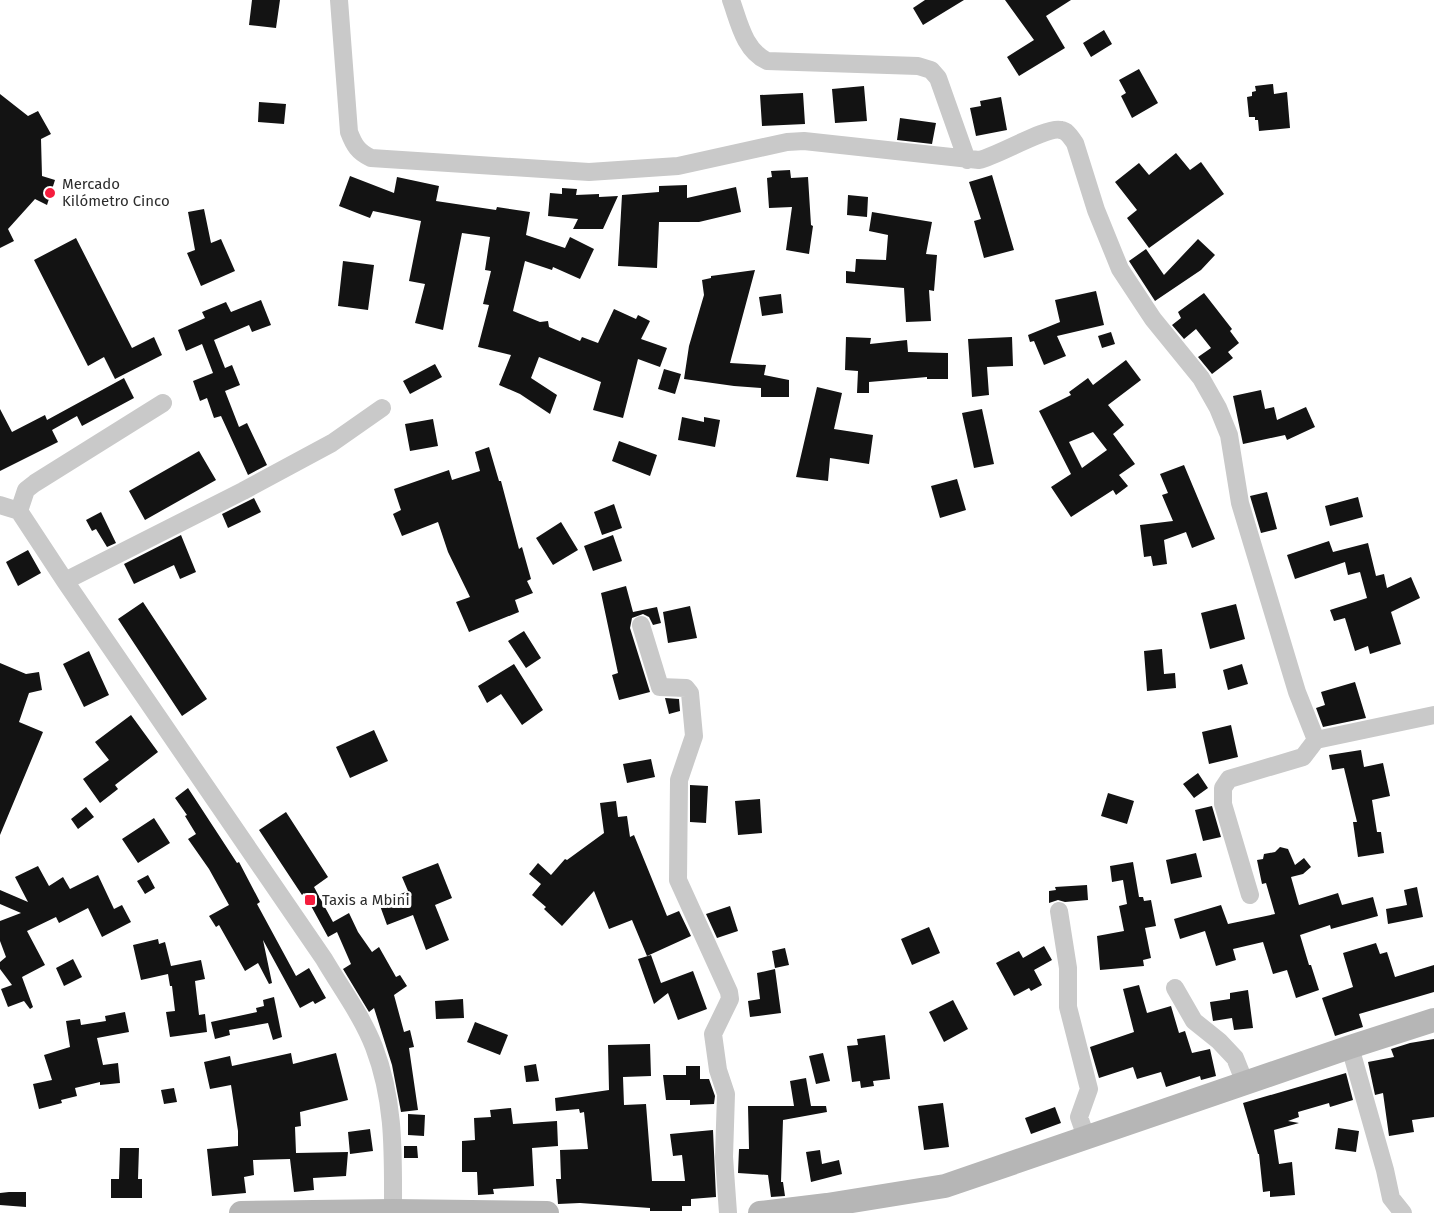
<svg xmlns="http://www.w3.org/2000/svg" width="1434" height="1213" viewBox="0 0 1434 1213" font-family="'Fira Sans',sans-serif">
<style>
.building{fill:#131313;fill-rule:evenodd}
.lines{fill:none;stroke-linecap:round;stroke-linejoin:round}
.street{stroke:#c9c9c9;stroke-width:18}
.secondary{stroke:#b6b6b6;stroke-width:24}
.poi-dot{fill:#f51c3d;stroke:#fff;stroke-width:2}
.labels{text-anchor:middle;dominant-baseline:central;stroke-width:6;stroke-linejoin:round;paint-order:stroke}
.poi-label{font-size:15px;fill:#2c2c2c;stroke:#fff;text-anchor:start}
</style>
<rect width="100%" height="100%" fill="#fff"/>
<path class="building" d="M252,0H280L276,28L249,25Z
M925,0H964L923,25L913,8Z
M1005,0H1071L1046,16L1065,48L1019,76L1007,57L1034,40Z
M1104,30L1112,44L1091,57L1083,43Z
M1139,69L1158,103L1132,118L1121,96L1126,93L1119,80Z
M1273,84L1274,94L1287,92L1290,128L1259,131L1258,120H1255V117H1249L1247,97L1252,96V92L1256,91L1255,86Z
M864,86L867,121L835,123L832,89Z
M803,93L805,124L762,126L760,95Z
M0,94L28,116L38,111L51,134L41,139L42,176L55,180L47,205L35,199L8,229L14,241L0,248Z
M1001,97L1007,130L976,136L970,108L981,106L980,101Z
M259,102L286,104L284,124L258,122Z
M900,118L936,123L932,144L897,140Z
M1176,153L1190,170L1201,162L1224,194L1149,248L1127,218L1137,210L1115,182L1139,163L1149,175Z
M790,170L791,178L808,177L811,225L813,226L809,254L786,250L792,207L769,208L767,178L772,177L771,171Z
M992,175L1014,250L984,258L974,221L981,219L969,182Z
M350,176L394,193L397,177L439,186L436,201L496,210L497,207L530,212L526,235L565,248L570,237L594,249L580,279L553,267L552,270L525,261L513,311L540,322L548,321L549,327L580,341L582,337L598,343L614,309L636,319L638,315L650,321L641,339L667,348L660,367L638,359L623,418L593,410L601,382L539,357L531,378L557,395L550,414L520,394L499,385L511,355L478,347L489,305L483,304L491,271L485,270L490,237L462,233L443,330L415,323L425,284L409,281L421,221L373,211L370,218L339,206Z
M687,185V198L736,187L741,212L699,222H659L657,268L618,266L622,195L659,192V186Z
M562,188L577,189L576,195L599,194V197L618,196L603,229H573L578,219L548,216L550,193L562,194Z
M848,195L868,197L867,217L847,215Z
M204,209L211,243L221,239L235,271L201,286L187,253L195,250L188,212Z
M872,212L932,222L926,254L937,255L934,291L929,290L931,321L906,322L904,288L846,283V271L855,272L856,259L886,260L888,235L869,231Z
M76,238L132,348L154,337L162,355L115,379L104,357L88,366L34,260Z
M1198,239L1215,255L1201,270L1155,301L1129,261L1146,249L1164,275Z
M343,261L374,265L368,310L338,306Z
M755,270L730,363L766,365L764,375L789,380V397H761V388L734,386L684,379L689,346L704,295L702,280L711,278V276Z
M1096,291L1104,325L1057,336L1066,356L1044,365L1034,341L1030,342L1028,335L1060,322L1055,300Z
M1204,293L1232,329L1230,331L1239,343L1228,352L1233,358L1212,374L1198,357L1211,348L1196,329L1184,339L1172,325L1181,318L1178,312Z
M781,294L783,313L762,316L759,297Z
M261,300L271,325L252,332L249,325L214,340L225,368L232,365L240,385L225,391L239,427L247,423L267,465L248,475L221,416L214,418L207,398L200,401L193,381L213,373L202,344L186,351L178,330L205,318L202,312L226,302L231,312Z
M1111,332L1115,344L1102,348L1098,336Z
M846,337L871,338L870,344L907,340L908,352L948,353V379H927V377L869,382V393H857L858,371L845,370Z
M1012,337L1013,366L987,367L989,395L972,397L968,339Z
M1126,360L1141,380L1108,405L1124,425L1113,434L1135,464L1119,475L1128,486L1116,495L1113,490L1071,517L1051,487L1071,474L1039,411L1071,395L1069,392L1088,378L1093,385ZM1093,432L1107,450L1082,468L1069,442Z
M435,364L442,377L410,394L403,381Z
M664,369L681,374L675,394L658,389Z
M124,378L134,398L82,426L77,416L52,430L58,442L0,471V409L12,432L45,415L47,420Z
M817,387L842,393L834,429L873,435L869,464L830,458L828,481L796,477Z
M1261,390L1265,409L1274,407L1277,420L1306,407L1315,427L1287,440L1285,435L1243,444L1233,396Z
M982,409L994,464L974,468L962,413Z
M682,417L704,422V417L720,420L715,447L678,440Z
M433,419L438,446L410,451L405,424Z
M619,441L657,455L650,476L612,461Z
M489,447L499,481H501L519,549L522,547L531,579L527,581L533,593L515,600L519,612L469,632L456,602L470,597L448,552L438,522L402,536L393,514L401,510L394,489L449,470L452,480L480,471L475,452Z
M199,451L216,480L145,520L129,491Z
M1184,465L1215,539L1192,548L1186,532L1164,540L1167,564L1153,566L1151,556L1144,557L1140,525L1173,521L1162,495L1168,493L1160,474Z
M957,479L966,510L940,518L931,486Z
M1267,492L1277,529L1261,533L1250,496Z
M1358,497L1363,517L1330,526L1325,506Z
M254,498L261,512L228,528L222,514Z
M614,504L622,528L602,535L594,512Z
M101,512L116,543L107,547L96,529L92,531L86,520Z
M561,522L578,550L553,565L536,538Z
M181,535L196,572L180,579L174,565L134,584L124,564Z
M613,535L622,561L593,571L584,546Z
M1329,541L1333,552L1368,543L1376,576L1384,574L1387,588L1411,577L1420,598L1391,612L1401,644L1370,654L1368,646L1355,651L1345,618L1334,621L1330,610L1367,598L1360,572L1348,575L1345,562L1295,579L1287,555Z
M28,550L41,573L18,586L6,562Z
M626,586L633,612L657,607L661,623L653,625L649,617L643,614L632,618L630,628L650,692L619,700L612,675L618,673L601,593Z
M143,602L207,699L182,716L118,619Z
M1236,604L1245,639L1210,649L1201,613Z
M690,606L697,638L668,643L663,612Z
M524,631L541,658L526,668L508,641Z
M1162,649L1164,674L1175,673L1176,688L1147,691L1144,651Z
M89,651L109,695L84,707L63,664Z
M0,663L26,674L39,672L42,690L29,693L19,722L43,732L0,835Z
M514,664L543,710L522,725L501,694L487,703L478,686Z
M1242,664L1248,684L1228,690L1223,670Z
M1355,682L1366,718L1323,727L1316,708L1325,705L1321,692Z
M665,698L679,699L680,711L669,714Z
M131,715L158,752L115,785L118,789L100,803L83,779L109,760L95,742Z
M1231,725L1238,757L1209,764L1202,732Z
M374,730L388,761L350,778L336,747Z
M1361,750L1364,767L1383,763L1390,796L1372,800L1377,832H1381L1384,853L1358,857L1353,822H1357L1344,768L1332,770L1329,755Z
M651,759L655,777L627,783L623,764Z
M1198,773L1208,788L1194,798L1183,784Z
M690,785L708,786L706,823L690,822Z
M188,788L237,863L239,862L260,902L257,904L296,976L309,968L326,998L315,1004L313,1001L300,1008L263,940L272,983L269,984L258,963L245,971L219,925L216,927L209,916L229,905L209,869L188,839L196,834L185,816L187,815L175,798Z
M1108,793L1134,801L1127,824L1101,816Z
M760,799L762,833L738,835L735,801Z
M616,801L618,817L627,816L630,837L634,835L667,916L679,911L691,936L647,956L632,920L609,929L594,891L562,926L544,909L546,907L532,895L541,884L529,874L538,863L551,875L565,859L567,860L604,833L600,803Z
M1212,806L1221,837L1203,841L1195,810Z
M86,807L94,817L78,829L71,819Z
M286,812L328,877L314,887L333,922L349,913L358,932L372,952L379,947L396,977L400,975L407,986L394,995L404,1032L410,1030L414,1047L409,1048L418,1110L401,1112L392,1065L374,1008L369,1012L343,969L351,964L337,932L328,937L304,893L302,895L259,830Z
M154,818L170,843L138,863L122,839Z
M1280,847L1288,849L1295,865L1304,858L1311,867L1303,874L1291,877L1299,905L1338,893L1342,905L1373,897L1378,916L1331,929L1330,925L1300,935L1309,965H1311L1319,990L1296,998L1287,970L1273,974L1263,942L1233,949L1236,960L1216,966L1205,931L1180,939L1174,919L1221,905L1228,924L1275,914L1266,883L1262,884L1257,860L1263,859L1264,854L1275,852Z
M1196,853L1202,877L1171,884L1166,860Z
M1133,862L1139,897H1143L1144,901L1151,900L1156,926L1145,928L1151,958L1143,960L1144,966L1100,970L1097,936L1124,931L1119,906L1127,904L1123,880L1112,882L1110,866Z
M438,863L452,898L435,905L449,940L426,950L413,915L387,925L379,903L408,891L402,877Z
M38,866L49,886L63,877L70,889L98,875L114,909L122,905L131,922L102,937L88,908L59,923L56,917L27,931L45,965L22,977L33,1007L30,1009L24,1001L8,1007L1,989L12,985L0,969V962L6,957L0,941V921L21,913L0,904V890L28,902L15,877Z
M148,875L155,888L145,894L137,881Z
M1087,885L1088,900L1065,902L1058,900L1049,903V891L1056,890L1055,887Z
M1417,887L1423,917L1388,924L1386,909L1407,905L1404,890Z
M730,906L738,931L717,938L706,914Z
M929,927L940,953L912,965L901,939Z
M158,939L159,944L165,942L171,966L201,960L205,979L195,981L199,1015L205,1014L207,1032L170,1037L166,1012L175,1011L172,986H170L168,974L141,980L133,945Z
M1376,943L1380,954L1387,952L1395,977L1434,965V992L1359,1014L1363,1027L1335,1036L1322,998L1353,987L1343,953Z
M1044,946L1052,960L1034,970L1042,985L1031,991L1029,988L1014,996L996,963L1019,951L1023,958Z
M785,948L789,965L775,968L772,951Z
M651,955L661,983L693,971L707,1009L678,1020L668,993L654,1004L638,959Z
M73,959L82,977L64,986L56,968Z
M775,969L781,1013L750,1017L748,1001L760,999L757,973Z
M1139,985L1147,1013L1171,1006L1179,1033L1185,1031L1192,1053L1210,1049L1216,1076L1201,1080L1200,1076L1166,1087L1161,1072L1137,1079L1133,1067L1099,1078L1090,1047L1134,1032L1123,989Z
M1248,990L1253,1028L1234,1030L1232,1018L1213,1021L1210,1002L1230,999V993Z
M274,997L282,1037L273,1040L268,1023L229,1030L230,1035L215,1039L211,1022L257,1012L256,1008L264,1006L263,1000Z
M463,999L464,1018L436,1019L435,1001Z
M953,1000L968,1029L944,1042L929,1012Z
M125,1012L129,1032L97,1038L103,1065L118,1063L120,1083L100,1085V1082L75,1088L77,1096L61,1100L62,1103L39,1109L33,1084L52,1080L44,1055L70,1047L66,1021L80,1019L81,1025L106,1021L105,1016Z
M475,1022L508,1035L500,1055L467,1042Z
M885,1035L890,1079L873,1081L874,1086L861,1088L860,1081L852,1082L847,1046L858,1045L857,1039Z
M1434,1039V1117L1412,1120L1414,1132L1389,1136L1383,1093L1375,1095L1368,1062L1394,1057L1391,1049L1410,1043Z
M650,1044L651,1076L623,1077L624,1105L646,1104L652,1181H685L682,1155L673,1156L670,1134L713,1130L716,1197L691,1199V1206H682V1211H650V1208L580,1203L558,1204L556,1179H561L560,1150L588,1149L584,1112L580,1113L579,1109L556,1111L555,1098L609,1090L608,1045Z
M291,1053L293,1064L336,1053L348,1100L300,1112L301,1126L295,1127L296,1153L348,1152L346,1176L313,1178L314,1190L294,1192L290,1159L253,1160L254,1175L244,1177L246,1193L212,1196L207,1149L238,1146V1131L231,1085L210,1089L204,1062L230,1056L232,1066Z
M823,1053L830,1081L816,1084L809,1056Z
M536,1064L539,1081L526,1082L524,1066Z
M686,1066H700V1079H709L715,1096L714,1104L690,1105V1100H666L663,1075H686Z
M1346,1073L1353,1100L1330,1107L1329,1103L1298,1112L1299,1117L1288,1121L1299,1123L1274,1130L1279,1164L1292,1162L1295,1195L1270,1197V1191L1263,1192L1259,1154H1258L1243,1103Z
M806,1078L811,1106H826L827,1112L783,1120L781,1182H783L785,1196L771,1197L768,1175L738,1173L739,1149H749L748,1106H794L790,1081Z
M174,1088L177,1102L164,1104L161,1090Z
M943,1103L949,1147L924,1150L918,1106Z
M1055,1107L1061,1123L1031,1134L1025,1118Z
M511,1108L513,1124L557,1121L558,1146L532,1148L534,1186L493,1189L494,1194L478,1195L477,1172H462V1141L475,1140L474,1118L491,1117L490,1110Z
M408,1114L425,1115L424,1136L408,1135Z
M1338,1128L1359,1131L1356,1152L1335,1149Z
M370,1129L373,1151L350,1154L348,1132Z
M404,1146H417L418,1158H404Z
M120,1148H139L138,1179H142V1198H111V1179H119Z
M820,1150L822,1164L839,1160L842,1174L811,1182L806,1152Z
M9,1192H26V1207L0,1205V1193Z"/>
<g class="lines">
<path class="street" d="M339,0L349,132C354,145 358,152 371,158L589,172L678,166L787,142L804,141L979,160C998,156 1047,126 1061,130C1068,131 1071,138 1075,143L1096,210L1120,269L1153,319L1201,378L1218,408L1229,435L1240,503L1297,692L1316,740
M731,0C739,22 744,50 767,61L918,66L931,70L938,78L967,160
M163,403L35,483L26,490L19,511L65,581L324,959C341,988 362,1016 374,1047C395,1102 393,1154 393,1211
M0,505L19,511
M65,581L243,491L332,443L382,408
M641,625L660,687L686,688L690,693L694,736L679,780L678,880L729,992L730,999L713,1034L718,1070L726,1094L724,1157L728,1213
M1250,895L1223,804V788L1229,779L1303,757L1316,740L1434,715
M1059,911L1068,968V1007L1089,1089L1079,1117L1086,1137
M1175,988L1194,1021L1219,1041L1235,1058L1245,1083
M1350,1047L1385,1170L1391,1198L1403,1213"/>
<path class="secondary" d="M241,1213L393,1211L547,1213
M760,1213L827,1205L945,1186L1350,1047L1434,1020"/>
</g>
<g class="poi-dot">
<circle cx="50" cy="193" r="6"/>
<rect x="304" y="894" width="12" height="12" rx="3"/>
</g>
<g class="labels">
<g class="poi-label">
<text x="62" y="184">Mercado<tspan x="62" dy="17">Kilómetro Cinco</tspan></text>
<text x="322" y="900">Taxis a Mbini</text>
</g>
</g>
</svg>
